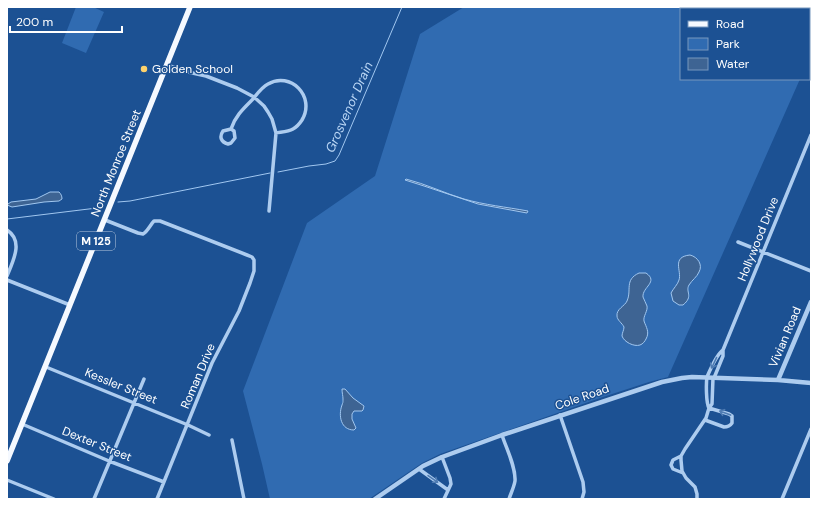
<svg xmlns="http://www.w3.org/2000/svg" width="818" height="506" viewBox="0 0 818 506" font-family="'DM Sans',sans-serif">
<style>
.green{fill:#306bb1}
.water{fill:#3e6493;stroke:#a1c7f0}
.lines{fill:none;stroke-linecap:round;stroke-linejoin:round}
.stream{stroke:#a1c7f0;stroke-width:1}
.minor{stroke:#adccef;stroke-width:3.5}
.tertiary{stroke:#adccef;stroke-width:4.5}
.primary{stroke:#f5f9ff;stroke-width:5.5}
.oneway{stroke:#4f7cb3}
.poi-dot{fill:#fed26c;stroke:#1c5193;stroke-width:1.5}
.labels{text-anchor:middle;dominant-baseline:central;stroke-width:3;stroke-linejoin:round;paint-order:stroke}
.shield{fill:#1c5193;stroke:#bbcbdf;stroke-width:1}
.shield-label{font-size:11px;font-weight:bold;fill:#fff}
.poi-label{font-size:12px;fill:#fff;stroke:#1c5193;text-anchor:start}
.street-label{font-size:12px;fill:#fff;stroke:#1c5193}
.water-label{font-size:13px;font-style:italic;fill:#bad6f5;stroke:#1c5193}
</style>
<rect width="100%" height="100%" fill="#1c5193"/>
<path class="green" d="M76,7H93L104,12L86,53L62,43Z
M464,7H682L686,8L706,9H681V79H800L668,377L649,382L603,397L440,454L422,463L369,499H270L262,464L243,391L307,223L375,176L420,34Z
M721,7H811V55L809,59V9H719Z"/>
<path class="water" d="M406,179C426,184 444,193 464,199C485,205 506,207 528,211L527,213L478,204L424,186L405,180Z
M50,192H59C61,194 62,196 62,199L59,201L44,202L12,207L7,205L8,204L11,202L36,199Z
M690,255C698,257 703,265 699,272C697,277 692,280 689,285C685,292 694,296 683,305H679L673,301L671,293C673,289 678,284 679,280C682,271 671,257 690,255Z
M639,273H646C659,282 642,287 643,297C644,300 646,303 647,306C648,311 643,316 644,321C646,327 650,332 646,339C645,341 643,344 640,345C634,347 624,342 622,336C622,333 624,330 624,327C622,323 617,320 617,316C616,309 625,306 627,301C632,290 624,280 639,273Z
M342,389H345L353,398L364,406L363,410L362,411H354L352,414V419L356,428L354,430C341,430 338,416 342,405C343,402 343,403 343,399C343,396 342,393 342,389Z"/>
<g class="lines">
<path class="stream" d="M695,7L699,9
M278,172L309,166L326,164L335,161L339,155L402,7
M118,202L130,201L270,173
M7,219L97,208"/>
<path class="minor" d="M167,65L188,72L206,76L237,88L254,97L264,106L268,112L272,119L276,133L269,211
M231,129L234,131L235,138L231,143L228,144C221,142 219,137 223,131L231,129C235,116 244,108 253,99C257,94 262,87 268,84C290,71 316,96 302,120C300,123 297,127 293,129C288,132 281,132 276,133
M105,220L138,233L143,234C148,231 150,225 154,221H160L247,255L252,257L254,260V271L250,283L239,311L212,363L157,499
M7,230C24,241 13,261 7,276
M738,242L811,271
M7,280L70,305
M46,367L188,425L209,435
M714,378L723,356V350
M709,408C706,403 706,383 707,377C710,370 717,354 723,350L811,135
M560,415L583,482L584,492L582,499
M705,420L724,427C728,427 730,426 732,423V416L729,414L709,408
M22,424L109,461L164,482
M502,435C506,448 516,467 515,481C514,487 511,493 509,499
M232,440L244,499
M681,456L673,460L671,465L673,469L683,473
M442,457L450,478L451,484L444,499
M419,469L448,490
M7,480L54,499
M94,499L144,379
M697,499V494L695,487L686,478L682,471L681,460V456L685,449L706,418L709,408L712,404L713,378
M782,499L811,429"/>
<path class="tertiary" d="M778,380L811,302
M375,499L423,466L442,457L502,435L662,382L682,378L692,377L778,380L811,383"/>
<path class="primary" d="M7,461L190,7"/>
</g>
<defs><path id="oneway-shaft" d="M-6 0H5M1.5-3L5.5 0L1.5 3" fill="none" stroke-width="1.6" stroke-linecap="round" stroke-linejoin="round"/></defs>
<g class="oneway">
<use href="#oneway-shaft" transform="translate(714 363) rotate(115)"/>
<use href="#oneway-shaft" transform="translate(725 413) rotate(-160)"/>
<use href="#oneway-shaft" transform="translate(433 479) rotate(35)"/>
</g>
<circle class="poi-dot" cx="144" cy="69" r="4"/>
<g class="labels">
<rect class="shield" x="77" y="232" width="38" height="18" rx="3"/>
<g class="shield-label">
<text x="96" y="241">M 125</text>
</g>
<g class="poi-label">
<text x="152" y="69">Golden School</text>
</g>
<g class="street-label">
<text transform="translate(116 163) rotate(-68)">North Monroe Street</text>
<text transform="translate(758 239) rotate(-68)">Hollywood Drive</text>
<text transform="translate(785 337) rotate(-67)">Vivian Road</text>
<text transform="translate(198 376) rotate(-67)">Roman Drive</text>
<text transform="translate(121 386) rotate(22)">Kessler Street</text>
<text transform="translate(582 397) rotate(-19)">Cole Road</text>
<text transform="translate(97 444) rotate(22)">Dexter Street</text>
</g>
<g class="water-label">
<text transform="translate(349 107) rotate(-66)">Grosvenor Drain</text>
</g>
</g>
<rect width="818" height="506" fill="none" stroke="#ffffff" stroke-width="16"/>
<rect x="680" y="8" width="130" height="72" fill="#1c5193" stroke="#7797be"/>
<rect x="688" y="21" width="20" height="6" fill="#f5f9ff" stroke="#7797be"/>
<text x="716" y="28" font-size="12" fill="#ffffff">Road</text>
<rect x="688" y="38" width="20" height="12" fill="#306bb1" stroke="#7797be"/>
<text x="716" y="48" font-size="12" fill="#ffffff">Park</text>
<rect x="688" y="58" width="20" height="12" fill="#3e6493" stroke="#7797be"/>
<text x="716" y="68" font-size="12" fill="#ffffff">Water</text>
<path d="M10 26v6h112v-6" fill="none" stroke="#ffffff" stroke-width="2"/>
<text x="16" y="26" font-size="12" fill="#ffffff" stroke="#1c5193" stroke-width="3" paint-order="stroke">200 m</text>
</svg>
